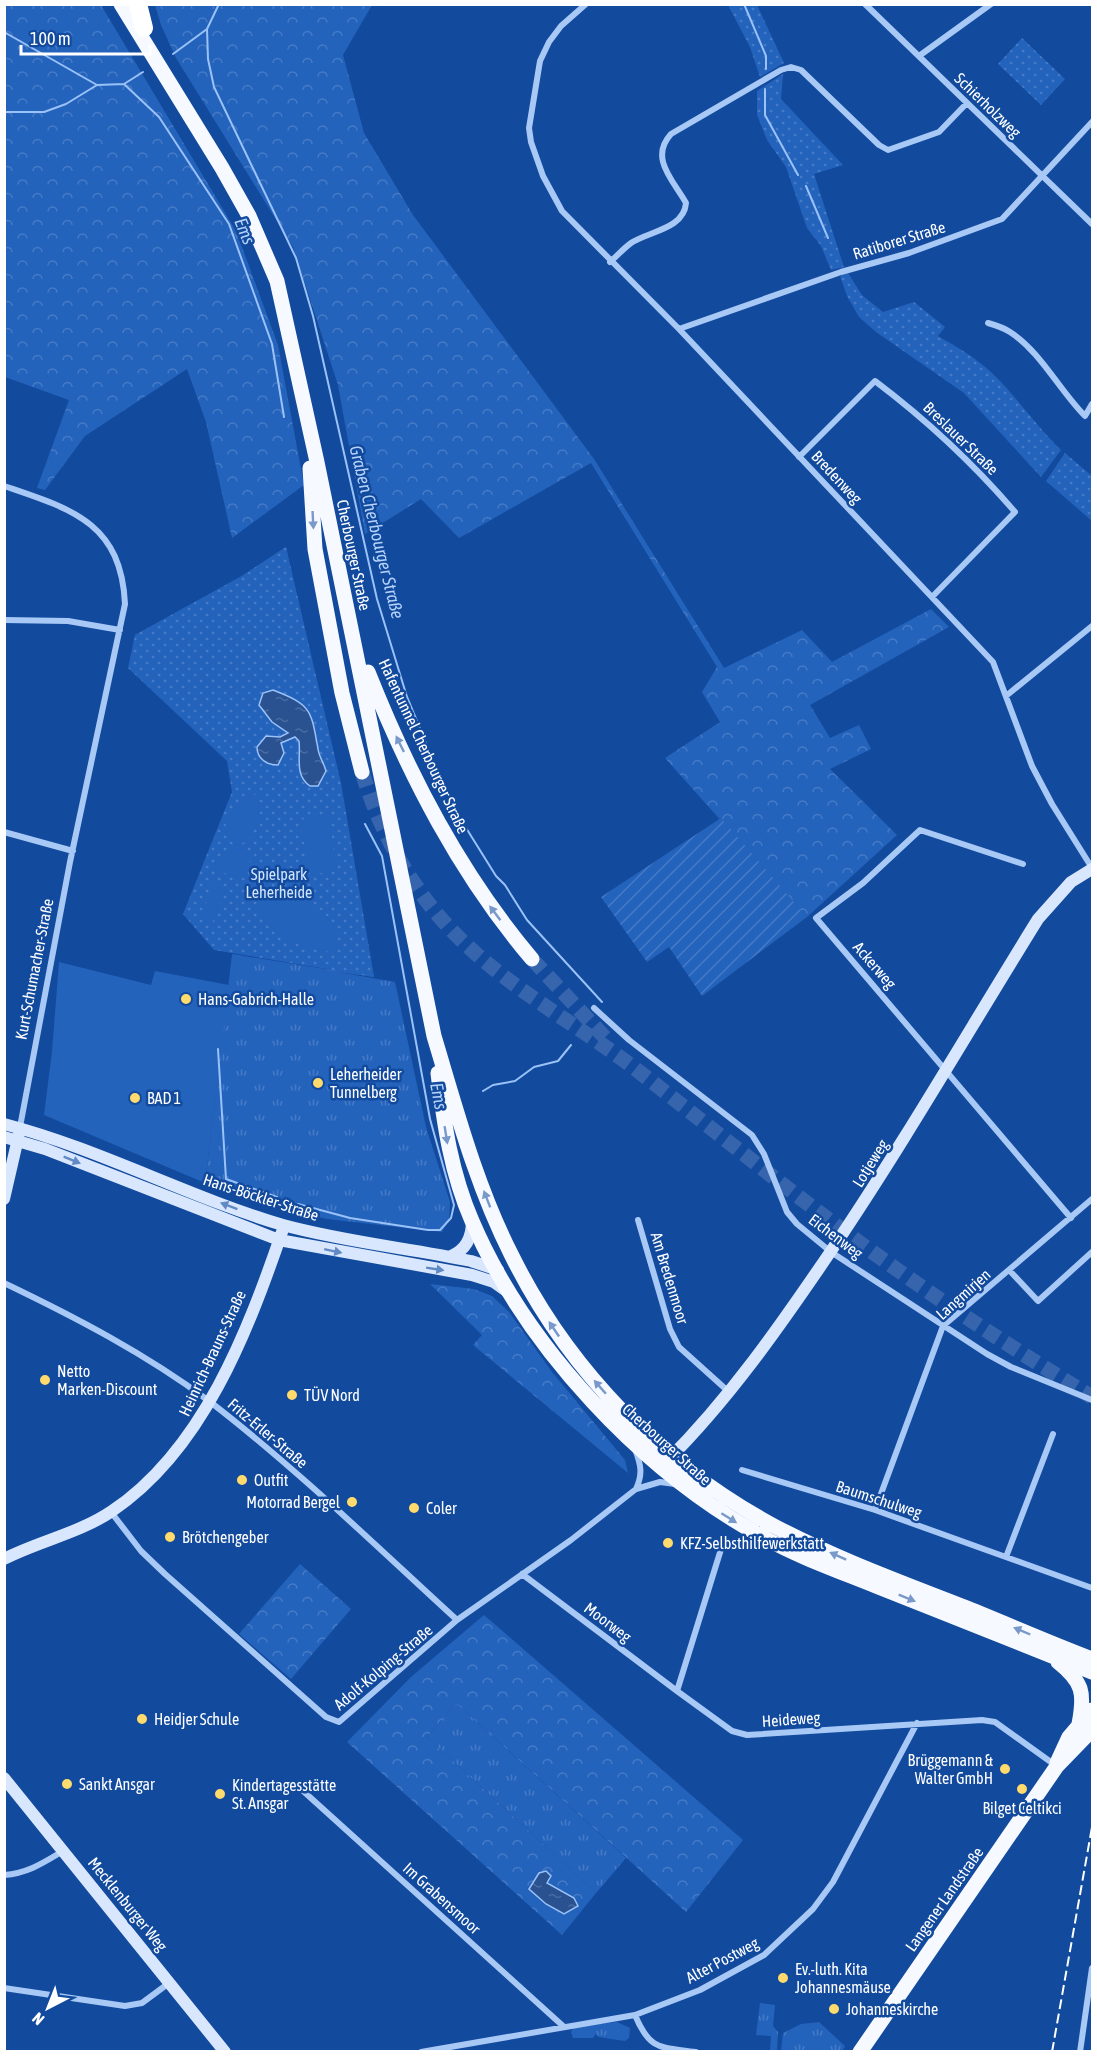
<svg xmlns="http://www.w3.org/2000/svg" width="1097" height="2056" viewBox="0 0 1097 2056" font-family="'Asap Condensed',sans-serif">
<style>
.grass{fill:url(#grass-tufts)}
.forest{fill:url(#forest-crowns)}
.park{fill:url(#park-dots)}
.garden{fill:url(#garden-furrows)}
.pitch{fill:#2463bc}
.water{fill:url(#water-ripples);stroke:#9ac2f8;stroke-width:1.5}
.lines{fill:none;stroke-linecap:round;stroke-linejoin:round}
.stream{stroke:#9ac2f8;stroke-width:2}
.primary-tunnel{stroke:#3665ad;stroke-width:15;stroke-dasharray:15 8;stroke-linecap:butt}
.street{stroke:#a8c8f5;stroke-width:6}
.secondary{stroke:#d8e7fd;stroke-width:12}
.primary{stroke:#f6f9ff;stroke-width:15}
.highway{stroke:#fff;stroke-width:18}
.rail{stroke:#fff;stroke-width:2;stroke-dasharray:10 4.5;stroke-linecap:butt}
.oneway{fill:#7999ca}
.oneway2{fill:#6189c4}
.poi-dot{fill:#ffda6c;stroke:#124a9e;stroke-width:2}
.labels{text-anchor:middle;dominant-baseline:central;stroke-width:5;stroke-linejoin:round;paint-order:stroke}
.street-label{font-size:16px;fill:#fff;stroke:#124a9e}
.park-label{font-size:16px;fill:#d1e4fe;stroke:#124a9e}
.poi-label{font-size:16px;fill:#fff;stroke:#124a9e;text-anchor:start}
.water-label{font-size:18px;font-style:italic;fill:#b5d2fb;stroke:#124a9e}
</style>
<defs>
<pattern id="grass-tufts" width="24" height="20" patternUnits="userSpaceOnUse" patternTransform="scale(1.5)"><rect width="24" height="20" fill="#2463bc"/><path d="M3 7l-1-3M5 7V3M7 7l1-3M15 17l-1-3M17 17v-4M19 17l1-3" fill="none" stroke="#457ac6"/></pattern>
<pattern id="forest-crowns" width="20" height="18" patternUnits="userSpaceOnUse" patternTransform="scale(1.5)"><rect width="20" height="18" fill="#2463bc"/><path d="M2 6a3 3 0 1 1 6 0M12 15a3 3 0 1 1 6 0" fill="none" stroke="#457ac6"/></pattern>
<pattern id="park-dots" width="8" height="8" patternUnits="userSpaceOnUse" patternTransform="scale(1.5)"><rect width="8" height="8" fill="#2463bc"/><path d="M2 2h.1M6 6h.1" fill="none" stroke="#457ac6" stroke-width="1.8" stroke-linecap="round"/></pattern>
<pattern id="garden-furrows" width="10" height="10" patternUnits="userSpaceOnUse" patternTransform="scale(1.5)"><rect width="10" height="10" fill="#2463bc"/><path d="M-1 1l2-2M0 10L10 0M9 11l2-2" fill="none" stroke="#457ac6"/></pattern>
<pattern id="water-ripples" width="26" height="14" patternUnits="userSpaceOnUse" patternTransform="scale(1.5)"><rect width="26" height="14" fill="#2a5291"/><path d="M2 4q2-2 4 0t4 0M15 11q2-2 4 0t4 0" fill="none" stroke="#4a6ca2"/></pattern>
</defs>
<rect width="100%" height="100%" fill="#124a9e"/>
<path class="grass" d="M286,547L374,977L338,972L395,982L426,1127L450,1202L449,1220L442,1232L327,1219L257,1202L205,1183L232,954L331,970L329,891L135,635L242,576Z
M456,1703L626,1858L596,1893L427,1737Z
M760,2003L775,2005L773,2026L778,2032L777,2051H770L771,2036L756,2035Z
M617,2022L630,2028L629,2038L625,2041L598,2037L596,2034L593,2038H573L571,2032L574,2027Z
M819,2022L845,2046L842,2051H781L783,2033L801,2024Z"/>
<path class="forest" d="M4,5H101L236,231L278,345L304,485L232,538L206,422L187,369L85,436L45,490L37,488L69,400L5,377Z
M155,5H372L343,55L364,133L413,215L594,459L724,668L802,630L832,662L931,609L949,627L810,705L830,738L859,725L871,749L830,769L897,835L807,917L665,758L720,722L702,692L717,667L591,463L459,538L421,499L365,534L338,385L293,247L176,58L161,25Z
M430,1284L474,1289L492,1296L509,1312L552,1372L625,1460L628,1473L473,1345L482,1335Z
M300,1564L351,1609L291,1679L239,1634Z
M484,1615L743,1840L686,1912L456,1703L427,1737L596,1893L562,1935L347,1742L411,1677Z"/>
<path class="park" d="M728,5H757L784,63L760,77L750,47Z
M1022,38L1065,79L1041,105L998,64Z
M783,74L781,99L843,165L814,174L844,267L831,270L821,246L807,228L786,167L767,140L757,115V91Z
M848,273L862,295L883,312L914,302L945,327L938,336C957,347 976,358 992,373C1017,397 1036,426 1061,450L1041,477L964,393L876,332L859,317L847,296L840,276Z
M1065,453L1092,476V521L1046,481Z
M286,547L341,783L374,977L214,950L183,914L232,792L227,761L128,668L135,635L242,576Z"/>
<path class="garden" d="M721,818L807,917L702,996L669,947L647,962L601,897Z"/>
<path class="pitch" d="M257,793L260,826L255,827L250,838L238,846L235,845C233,839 227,835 226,828C223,809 246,803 257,793Z
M328,814L337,869L310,876L300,820Z
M233,846L255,854L239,876L227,873L217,875L214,871L217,858Z
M212,883L225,891L212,924L202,919Z
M288,898C322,902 338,920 336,953C297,947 280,940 257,906L267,899Z
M59,962L151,985L155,971L229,985L205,1183L44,1115L52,1051Z"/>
<path class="water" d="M273,690C312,705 311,710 318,749C319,757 324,763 326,771L318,786H310C294,775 301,757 299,741L295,737L281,743L284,753L278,765C267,765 257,759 257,747L266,736L280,737L288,733L272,722L259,705L263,693Z
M546,1871L551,1876L547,1883L574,1898L578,1906L564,1914L546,1904L529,1889L539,1873Z"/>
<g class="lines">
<path class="stream" d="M744,4L766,56V69
M207,29L208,59L214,87L296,258L313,316L377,599L407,697L433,760L463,823L496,876L505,885L527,920L602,1002
M4,32L97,85L124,84L143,72
M173,54L207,29L219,4
M124,84L159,117L229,224L272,344L284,417
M765,89V115L798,175
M4,112H44L66,104L97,85
M806,186L828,238
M218,1049L226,1179L277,1197
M483,1091L493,1085L515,1081L534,1067L558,1061L571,1045
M298,1204L350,1218L428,1230H440L451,1218L454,1205L430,1119L382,856L365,824"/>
<path class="primary-tunnel" d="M362,772C379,827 405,878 444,922C500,985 576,1022 642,1074C727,1140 811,1209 899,1271C962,1316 1027,1357 1092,1397
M532,959L610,1043"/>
<path class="street" d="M586,4L561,26L549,42L540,61L529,128L531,142L543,176L562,211L679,329L993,662L1032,766L1052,804L1092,868
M865,4L1092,224
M919,56L991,4
M610,262C617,256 624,248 631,243C649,231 684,229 686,203C673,180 649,158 671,134L781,70L791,67L801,70L879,145L888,150L939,132L967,103
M988,323C995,325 1004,328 1010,332C1041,352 1059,390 1085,416L1092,404
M679,329L841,272L909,253L1002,219L1092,122
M799,457L875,381C928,421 972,462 1015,512L932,597
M4,486C71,509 121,522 125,604L70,862L20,1127
M4,620L68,621L120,630
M1006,696L1092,626
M4,832L73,851
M1023,864L920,830L863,883L816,918L1071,1218
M594,1008L629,1040L752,1135L764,1154L787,1212L797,1224L831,1252L987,1354L1011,1367L1092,1400
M638,1220L670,1329L679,1347L729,1392
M1009,1270L1038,1301L1092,1252
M4,1283C75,1317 146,1354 209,1401C296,1468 376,1546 457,1620
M635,1449C641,1465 643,1474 636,1489
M742,1470L875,1510L1092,1588
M875,1510L943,1326L1092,1199
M111,1512L141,1551L165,1574L326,1717L339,1722L457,1620L571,1540L636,1489L660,1482L675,1484
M722,1546L677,1691L732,1731L747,1735L982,1720L995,1722L1055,1765
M1006,1557L1053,1434
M522,1574L677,1691
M302,1790L563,2026
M4,1875C28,1873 43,1863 63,1851
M4,1988L125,2006L142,2003L169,1983
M635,2015C650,2051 660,2047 696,2052
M421,2052L635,2015L700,1990L764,1955L813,1909L833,1882L917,1723
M1080,2052L1092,1968"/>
<path class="secondary" d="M4,1124C100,1149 188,1197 283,1225C345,1242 409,1248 471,1261L498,1270
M4,1137L45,1149L279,1240L472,1275L494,1282L508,1292
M4,1199L19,1134
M451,1256C466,1250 472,1237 472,1221
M666,1462C730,1398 780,1326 831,1251C904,1143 969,1030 1038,919L1071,882L1092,869
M4,1559C39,1541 80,1533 112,1511C203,1450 248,1331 282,1232
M4,1778L225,2052"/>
<path class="primary" d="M121,4L222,168L249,216L277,281L317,462L434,1036C456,1109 476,1185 511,1254C568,1370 662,1466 776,1527C837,1559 903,1583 967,1608C1009,1625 1050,1643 1092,1659
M310,468L315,549L342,693L362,772
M368,672C409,775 460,874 532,959
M438,1073C444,1124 451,1173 472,1221C526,1347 643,1472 763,1537C799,1557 839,1571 876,1586C948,1615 1021,1643 1092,1672
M1058,1662C1083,1682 1085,1693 1079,1724
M1057,1763L1069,1737L1092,1710
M860,2052L1057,1766L1092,1730"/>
<path class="highway" d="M138,4L144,28"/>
<path class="rail" d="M1052,2052L1092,1827"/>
</g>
<defs><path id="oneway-solid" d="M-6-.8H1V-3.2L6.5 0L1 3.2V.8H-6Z" transform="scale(1.5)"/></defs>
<g class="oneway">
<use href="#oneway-solid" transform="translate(313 520) rotate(87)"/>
<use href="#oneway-solid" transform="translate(400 744) rotate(-116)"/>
<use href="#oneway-solid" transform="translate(495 913) rotate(-127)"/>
<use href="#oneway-solid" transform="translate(446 1135) rotate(81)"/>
<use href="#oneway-solid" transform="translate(487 1199) rotate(-111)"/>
<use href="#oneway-solid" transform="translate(554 1329) rotate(-124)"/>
<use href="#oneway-solid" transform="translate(600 1387) rotate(-131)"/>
<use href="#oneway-solid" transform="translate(729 1518) rotate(32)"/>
<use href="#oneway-solid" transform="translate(838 1556) rotate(-156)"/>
<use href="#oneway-solid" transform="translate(907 1598) rotate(22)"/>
<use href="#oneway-solid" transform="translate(1022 1631) rotate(-157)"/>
</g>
<g class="oneway2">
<use href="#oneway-solid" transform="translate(72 1160) rotate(22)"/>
<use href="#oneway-solid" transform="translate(229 1206) rotate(-159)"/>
<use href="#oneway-solid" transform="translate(333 1251) rotate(12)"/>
<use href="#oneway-solid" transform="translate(435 1269) rotate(9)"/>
</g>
<g class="poi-dot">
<circle cx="186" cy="999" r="6"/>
<circle cx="318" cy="1083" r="6"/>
<circle cx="135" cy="1098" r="6"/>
<circle cx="45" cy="1380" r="6"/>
<circle cx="292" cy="1395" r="6"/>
<circle cx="242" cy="1480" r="6"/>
<circle cx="352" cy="1502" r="6"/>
<circle cx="414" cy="1508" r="6"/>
<circle cx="170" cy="1537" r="6"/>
<circle cx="668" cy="1543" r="6"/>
<circle cx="142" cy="1719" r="6"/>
<circle cx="1005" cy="1769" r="6"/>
<circle cx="67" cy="1784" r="6"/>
<circle cx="1022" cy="1789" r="6"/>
<circle cx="220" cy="1794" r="6"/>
<circle cx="783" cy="1978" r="6"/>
<circle cx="834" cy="2009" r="6"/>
</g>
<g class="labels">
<g class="street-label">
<text transform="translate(988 105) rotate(44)">Schierholzweg</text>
<text transform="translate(899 240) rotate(-17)">Ratiborer Straße</text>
<text transform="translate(961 438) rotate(44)">Breslauer Straße</text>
<text transform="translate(837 477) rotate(47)">Bredenweg</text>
<text transform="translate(354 555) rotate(78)">Cherbourger Straße</text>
<text transform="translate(424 746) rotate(65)">Hafentunnel Cherbourger Straße</text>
<text transform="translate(875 965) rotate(49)">Ackerweg</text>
<text transform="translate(34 969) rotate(-79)">Kurt-Schumacher-Straße</text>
<text transform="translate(870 1163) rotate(-58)">Lotjeweg</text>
<text transform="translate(261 1197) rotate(18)">Hans-Böckler-Straße</text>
<text transform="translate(836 1236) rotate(37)">Eichenweg</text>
<text transform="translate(670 1278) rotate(73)">Am Bredenmoor</text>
<text transform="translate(963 1294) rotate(-42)">Langmirjen</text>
<text transform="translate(212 1353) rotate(-65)">Heinrich-Brauns-Straße</text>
<text transform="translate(268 1433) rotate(40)">Fritz-Erler-Straße</text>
<text transform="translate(667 1444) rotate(42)">Cherbourger Straße</text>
<text transform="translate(879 1499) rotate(18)">Baumschulweg</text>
<text transform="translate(608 1622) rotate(37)">Moorweg</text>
<text transform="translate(383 1667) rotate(-40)">Adolf-Kolping-Straße</text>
<text transform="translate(791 1719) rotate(-4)">Heideweg</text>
<text transform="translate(442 1898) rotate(42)">Im Grabensmoor</text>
<text transform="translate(944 1899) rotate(-55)">Langener Landstraße</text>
<text transform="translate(128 1904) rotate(51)">Mecklenburger Weg</text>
<text transform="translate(722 1960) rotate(-28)">Alter Postweg</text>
</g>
<g class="park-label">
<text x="279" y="874">Spielpark<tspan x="279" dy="18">Leherheide</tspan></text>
</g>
<g class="poi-label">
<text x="198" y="999">Hans-Gabrich-Halle</text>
<text x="330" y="1074">Leherheider<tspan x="330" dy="18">Tunnelberg</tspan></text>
<text x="147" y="1098">BAD 1</text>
<text x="57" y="1371">Netto<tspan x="57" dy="18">Marken-Discount</tspan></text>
<text x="304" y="1395">TÜV Nord</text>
<text x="254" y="1480">Outfit</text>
<text x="340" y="1502" text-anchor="end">Motorrad Bergel</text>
<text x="426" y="1508">Coler</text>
<text x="182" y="1537">Brötchengeber</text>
<text x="680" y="1543">KFZ-Selbsthilfewerkstatt</text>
<text x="154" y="1719">Heidjer Schule</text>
<text x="993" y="1760" text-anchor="end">Brüggemann &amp;<tspan x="993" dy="18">Walter GmbH</tspan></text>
<text x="79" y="1784">Sankt Ansgar</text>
<text x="232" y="1785">Kindertagesstätte<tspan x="232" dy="18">St. Ansgar</tspan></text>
<text x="1022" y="1808" text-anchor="middle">Bilget Celtikci</text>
<text x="795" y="1969">Ev.-luth. Kita<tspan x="795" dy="18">Johannesmäuse</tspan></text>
<text x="846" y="2009">Johanneskirche</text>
</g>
<g class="water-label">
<text transform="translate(245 231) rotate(68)">Ems</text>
<text transform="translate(377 532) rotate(76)">Graben Cherbourger Straße</text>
<text transform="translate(439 1096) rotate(79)">Ems</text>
</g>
</g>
<rect width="1097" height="2056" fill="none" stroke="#ffffff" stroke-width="12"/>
<g transform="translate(48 2008) rotate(222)" stroke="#124a9e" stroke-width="4.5" paint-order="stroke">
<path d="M0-4.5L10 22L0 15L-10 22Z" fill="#ffffff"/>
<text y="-9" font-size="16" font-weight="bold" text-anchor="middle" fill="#ffffff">N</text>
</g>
<path d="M21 45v9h129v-9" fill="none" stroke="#ffffff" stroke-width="3"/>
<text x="30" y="45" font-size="18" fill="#ffffff" stroke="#124a9e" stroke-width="4.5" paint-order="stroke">100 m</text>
</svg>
